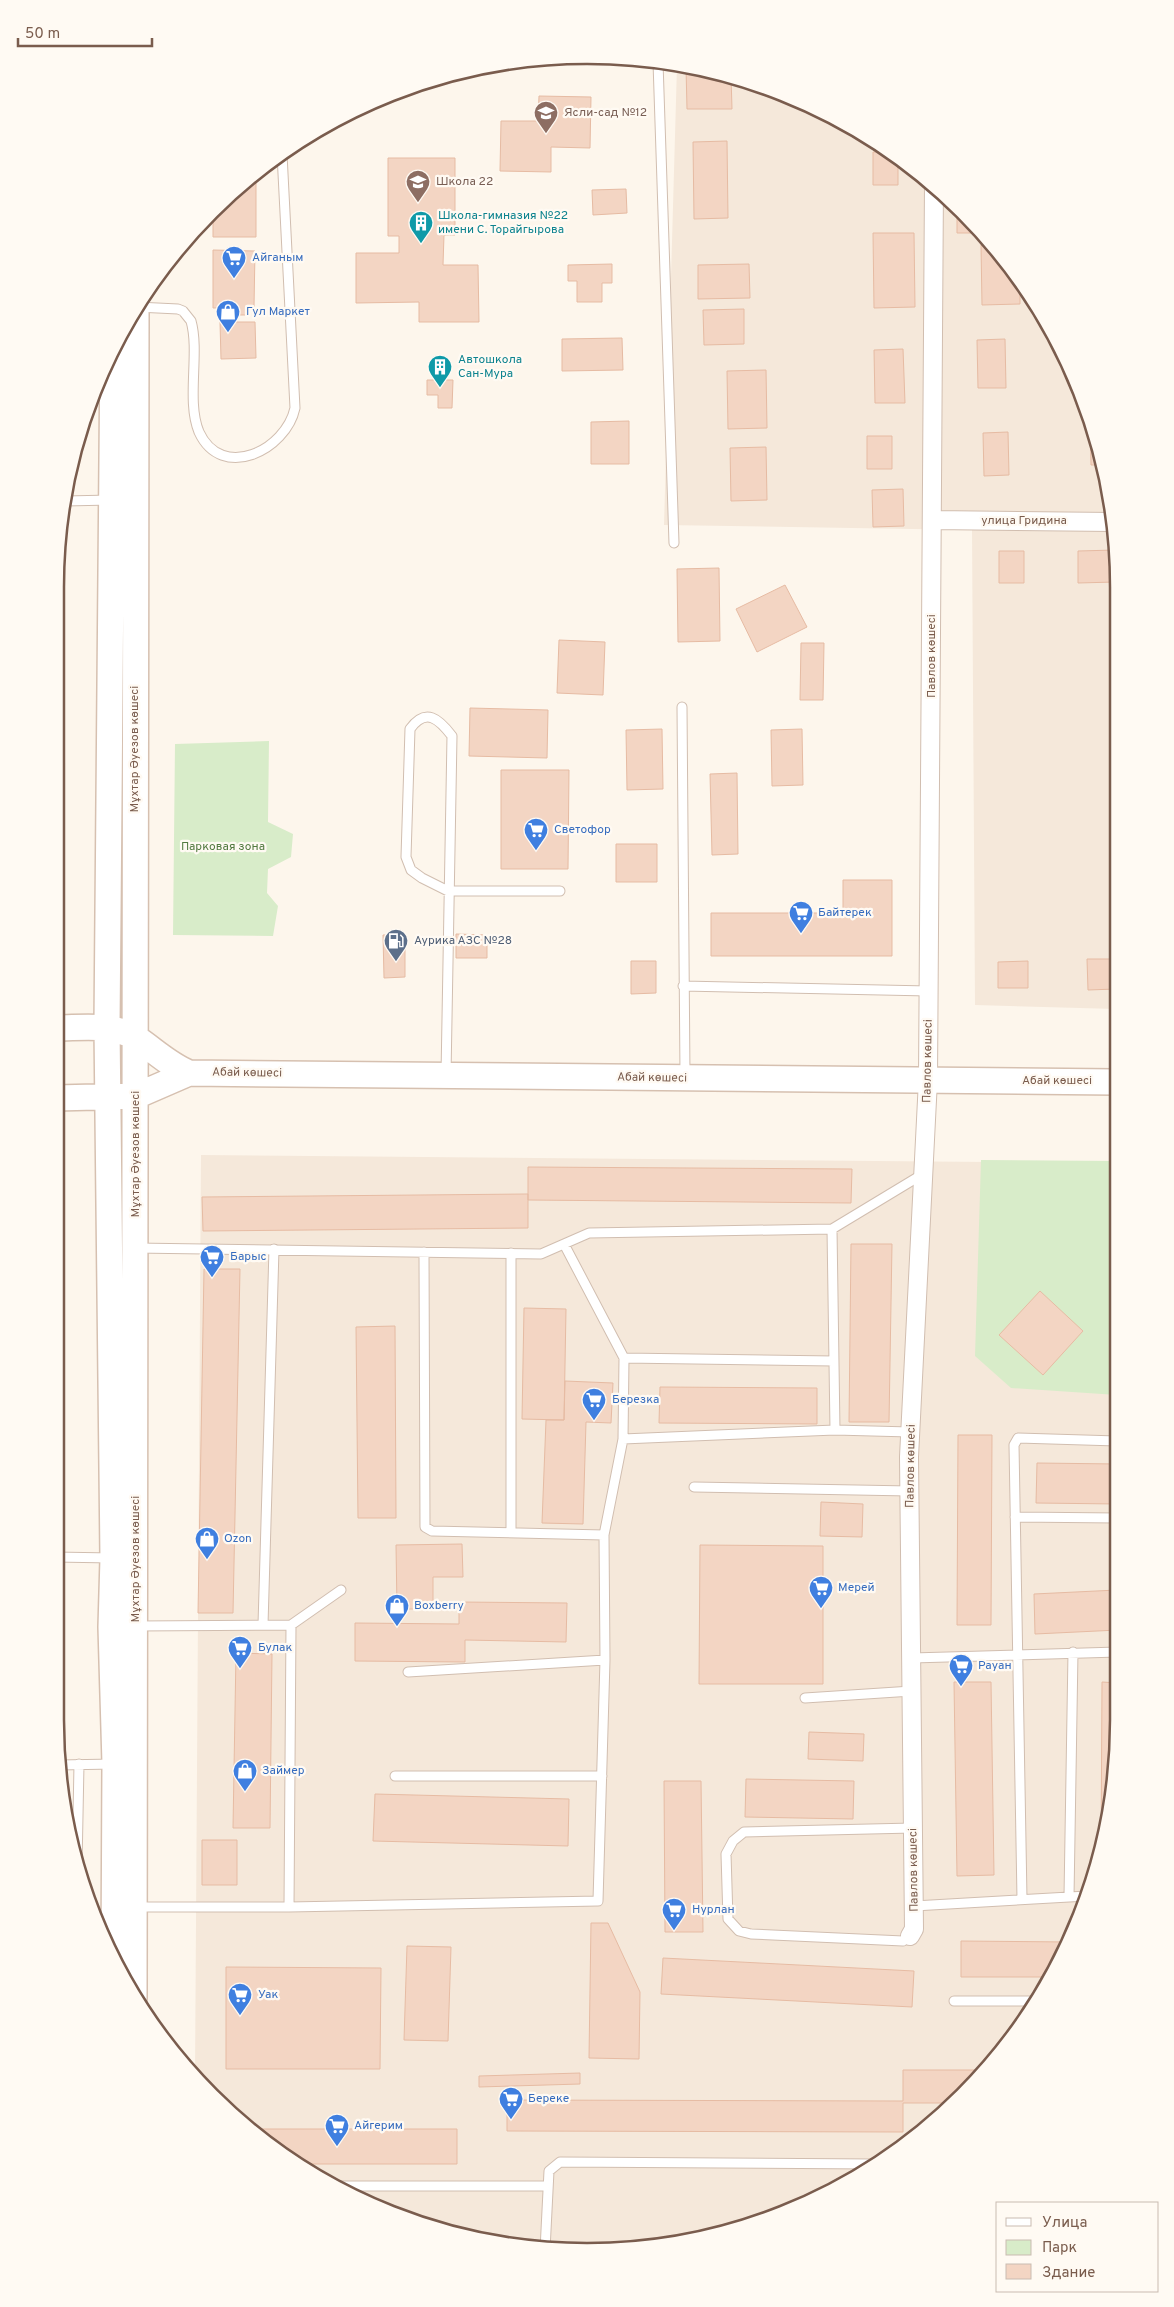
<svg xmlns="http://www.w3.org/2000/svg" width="1174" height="2307" viewBox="0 0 1174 2307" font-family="Overpass,sans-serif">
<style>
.residential{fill:#f5e8da}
.green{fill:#d8ecc9}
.building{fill:#f3d5c3;stroke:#e6bba3}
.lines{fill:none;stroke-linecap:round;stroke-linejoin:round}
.lane-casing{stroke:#d1beb0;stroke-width:11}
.street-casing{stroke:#d1beb0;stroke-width:20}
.secondary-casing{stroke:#d6c0b0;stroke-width:28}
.lane{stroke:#fff;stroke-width:9}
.street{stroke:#fff;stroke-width:18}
.secondary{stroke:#fff;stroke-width:25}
.labels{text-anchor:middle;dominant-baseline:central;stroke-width:4.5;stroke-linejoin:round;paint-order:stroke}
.education-label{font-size:12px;fill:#785e54;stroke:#fffaf3;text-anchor:start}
.culture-label{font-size:12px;fill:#0d838f;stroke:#fffaf3;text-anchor:start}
.shop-label{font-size:12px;fill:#366cbe;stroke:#fffaf3;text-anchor:start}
.street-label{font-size:12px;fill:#7a5c4d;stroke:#fffaf3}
.park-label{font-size:12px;fill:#537a41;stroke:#fffaf3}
.service-label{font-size:12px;fill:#4e5e75;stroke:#fffaf3;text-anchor:start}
.rim{fill:none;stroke:#7a5c4d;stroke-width:2.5}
</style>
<rect width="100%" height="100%" fill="#fdf6ec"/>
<path class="residential" d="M677,65L724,73L822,110L938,187L1029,291L1091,416L1114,518L1116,1009L975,1005L972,530L664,525Z
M201,1155L1116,1163L1118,1755L1101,1857L1064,1955L1029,2016L963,2096L911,2142L822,2197L725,2234L656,2247L552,2251L483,2242L383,2211L292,2162L236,2120L195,2076Z"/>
<path class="green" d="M269,741L268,822L293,834L291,857L268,869L267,893L278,906L273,936L173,935L175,744Z
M981,1160L1116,1161L1117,1395L1011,1388L975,1356Z"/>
<path class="building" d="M686,67L731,76L732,109H687Z
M539,96L591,97L590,148L551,147V172L500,171L501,121H538Z
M727,141L728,218L694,219L693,142Z
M873,152H885L898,161V185H873Z
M388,158H455V235H444L443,265H478L479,322H419V302L356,303V253H399V236H388Z
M256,173V237H213V212L236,187Z
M626,189L627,213L593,215L592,190Z
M957,208L978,233H957Z
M873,233H914L915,307L874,308Z
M981,245H989L1020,280V304L982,305Z
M213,250L255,251L254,307H249V315H228V308H213Z
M612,264V283H602V302H577V281H568V265Z
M749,264L750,298L698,299V265Z
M744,309V344L704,345L703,310Z
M220,322H255L256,358L221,359Z
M622,338L623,370L562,371V339Z
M1005,339L1006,388H978L977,340Z
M903,349L905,403H875L874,350Z
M766,370L767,428L728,429L727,371Z
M427,380H453L452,408H438V395H427Z
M1090,415L1091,416L1102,465H1091Z
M629,421V464H591V422Z
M1008,432L1009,475L984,476L983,433Z
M867,436H892V469H867Z
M766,447L767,500L731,501L730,448Z
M903,489L904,526L873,527L872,490Z
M1115,550V582L1078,583V551Z
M999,551H1024V583H999Z
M719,568L720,641L678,642L677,569Z
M785,585L807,627L757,652L736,609Z
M559,640L605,642L603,695L557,693Z
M801,643H824L823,700H800Z
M470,708L548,710L547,758L469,756Z
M662,729L663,789L627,790L626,730Z
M802,729L803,785L772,786L771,730Z
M501,770H569L568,869H501Z
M737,773L738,854L712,855L710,774Z
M616,844H657V882H616Z
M843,880H892V956H711V913H843Z
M456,934L487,935V958H456Z
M383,935H405V977L384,978Z
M1087,959H1116V989L1088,990Z
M631,961H656V993L631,994Z
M1028,961V988H998V962Z
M528,1167L852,1169L851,1203L528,1200Z
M528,1194V1228L203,1231L202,1197Z
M851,1244H892L889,1422H849Z
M204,1269H240L233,1613H198Z
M1040,1291L1083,1331L1043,1375L999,1335Z
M524,1308L566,1309L564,1420L522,1419Z
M395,1326L396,1518H358L356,1327Z
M565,1381L613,1383L611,1423L586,1422L583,1524L542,1523L546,1420H564Z
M660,1387L817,1388V1424L659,1423Z
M958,1435H992L991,1625H957Z
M1037,1463L1117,1464V1504L1036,1503Z
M821,1502L863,1504L862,1537L820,1536Z
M462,1544L463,1577H433V1609H397L396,1545Z
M700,1545L823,1546V1684H699Z
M1117,1590L1118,1630L1035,1634L1034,1594Z
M459,1602L567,1603L566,1642L465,1640V1662L355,1661V1623L459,1624Z
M236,1653L272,1654L270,1828H233Z
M954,1682H991L994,1875L957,1876Z
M1102,1682L1118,1683V1755L1101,1855Z
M809,1732L864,1734L863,1761L808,1759Z
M746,1779L854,1781L853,1819L745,1817Z
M664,1781H701L703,1932H665Z
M375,1794L569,1799L568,1846L373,1841Z
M202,1840H237V1885H202Z
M591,1923H608L640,1992L639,2059L589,2058Z
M961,1941L1069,1942L1051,1977H961Z
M407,1946L451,1947L448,2041L404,2040Z
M663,1958L914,1971L912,2007L661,1994Z
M226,1967L381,1968L380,2069H226Z
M903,2070H984L955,2103H903V2132L507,2131V2100L903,2101Z
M580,2073V2084L479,2087V2076Z
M248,2129H457V2164H294Z"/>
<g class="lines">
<defs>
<path id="lane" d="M658,62L674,543
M137,307L178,309L183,311L191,321C200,353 186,401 199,432C222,482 286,450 295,408L282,154
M65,501L111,500
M682,707L685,1075
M683,986L929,991
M446,1075L452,736C439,719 426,707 410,729L406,857L411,870L422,878L448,891H560
M832,1229L923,1174
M564,1244L624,1358L623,1439L835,1430
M135,1248L541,1254L589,1233L832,1229L835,1430L910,1432
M424,1252L425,1527L432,1531L604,1535
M624,1358L834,1361
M694,1487L910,1491
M1015,1517L1117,1518
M511,1533V1253
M55,1557L112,1558
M263,1625L274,1249
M136,1626L291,1625L341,1590
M912,1658L1118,1652
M408,1672L605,1660
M805,1698L912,1691
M59,1765L114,1764
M395,1776H602
M77,1867L79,1764
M1069,1897L1073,1652
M1022,1899L1014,1445L1018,1438L1117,1441
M914,1906L1087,1896
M135,1907H289L598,1901L605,1660L604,1535L623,1439
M289,1907L291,1625
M910,1936L903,1941L751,1934L739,1931L728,1919L726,1854L733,1841L744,1832L913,1828
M954,2001H1038
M336,2186H547
M545,2250L549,2171L560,2162L876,2164"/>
<path id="street" d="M933,520L1114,522
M910,1936L914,1929L909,1457L928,1080L934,184"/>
<path id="secondary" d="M113,346L107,1027L113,1558L111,1627L115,1764L114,1960
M56,1028C83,1028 112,1023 136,1038C154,1050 169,1065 189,1073L1116,1082
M56,1098L136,1096L189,1073
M134,1998L136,310"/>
</defs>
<use href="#lane" class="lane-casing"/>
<use href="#street" class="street-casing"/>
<use href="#secondary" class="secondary-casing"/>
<use href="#lane" class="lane"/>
<use href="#street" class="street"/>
<use href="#secondary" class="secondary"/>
</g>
<defs>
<symbol id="school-pin" viewBox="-11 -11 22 30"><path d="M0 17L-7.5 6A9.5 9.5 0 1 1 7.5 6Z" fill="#8d6e63" stroke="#fffaf3"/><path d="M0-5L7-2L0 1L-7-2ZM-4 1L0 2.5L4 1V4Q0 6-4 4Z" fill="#fff"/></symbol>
<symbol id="building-pin" viewBox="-11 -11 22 30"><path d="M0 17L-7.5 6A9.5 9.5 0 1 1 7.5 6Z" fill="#0f9aa8" stroke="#fffaf3"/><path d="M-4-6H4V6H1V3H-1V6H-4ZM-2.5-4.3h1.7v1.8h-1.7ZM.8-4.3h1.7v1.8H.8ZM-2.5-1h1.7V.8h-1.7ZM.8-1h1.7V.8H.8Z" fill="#fff"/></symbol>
<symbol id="supermarket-pin" viewBox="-11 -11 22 30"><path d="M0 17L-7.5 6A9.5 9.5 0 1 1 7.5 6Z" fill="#3f7fe0" stroke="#fffaf3"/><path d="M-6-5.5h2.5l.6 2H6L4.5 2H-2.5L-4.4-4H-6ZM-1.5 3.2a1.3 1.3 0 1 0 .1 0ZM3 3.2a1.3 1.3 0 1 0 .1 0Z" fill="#fff"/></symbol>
<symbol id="shop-pin" viewBox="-11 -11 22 30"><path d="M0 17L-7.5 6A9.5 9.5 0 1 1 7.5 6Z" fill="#3f7fe0" stroke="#fffaf3"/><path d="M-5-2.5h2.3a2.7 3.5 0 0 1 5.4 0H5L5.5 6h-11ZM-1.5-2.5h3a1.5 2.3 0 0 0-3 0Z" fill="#fff"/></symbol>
<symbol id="fuel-pin" viewBox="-11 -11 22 30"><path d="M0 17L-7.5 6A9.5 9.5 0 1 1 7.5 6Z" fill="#5c6f8a" stroke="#fffaf3"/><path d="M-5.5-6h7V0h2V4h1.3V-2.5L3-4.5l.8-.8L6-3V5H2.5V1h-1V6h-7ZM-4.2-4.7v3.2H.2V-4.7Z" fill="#fff"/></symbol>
</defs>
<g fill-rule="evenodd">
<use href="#school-pin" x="532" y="99" width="28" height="38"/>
<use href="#school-pin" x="404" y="168" width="28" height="38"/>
<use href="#building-pin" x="407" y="209" width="28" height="38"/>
<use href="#supermarket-pin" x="220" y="244" width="28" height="38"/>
<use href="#shop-pin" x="214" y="298" width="28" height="38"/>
<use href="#building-pin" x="426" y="353" width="28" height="38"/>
<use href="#supermarket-pin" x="522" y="816" width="28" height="38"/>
<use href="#supermarket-pin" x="787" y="899" width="28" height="38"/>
<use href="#fuel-pin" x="382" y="927" width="28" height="38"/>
<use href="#supermarket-pin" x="198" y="1243" width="28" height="38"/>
<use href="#supermarket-pin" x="580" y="1386" width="28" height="38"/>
<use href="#shop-pin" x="193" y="1525" width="28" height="38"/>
<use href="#supermarket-pin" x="807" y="1574" width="28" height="38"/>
<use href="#shop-pin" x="383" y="1592" width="28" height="38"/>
<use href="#supermarket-pin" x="226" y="1634" width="28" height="38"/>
<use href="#supermarket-pin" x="947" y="1652" width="28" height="38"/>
<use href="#shop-pin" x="231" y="1757" width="28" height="38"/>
<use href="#supermarket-pin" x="660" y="1896" width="28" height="38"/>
<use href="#supermarket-pin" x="226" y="1981" width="28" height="38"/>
<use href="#supermarket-pin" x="497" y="2085" width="28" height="38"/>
<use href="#supermarket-pin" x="323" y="2112" width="28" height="38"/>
</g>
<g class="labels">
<g class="education-label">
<text x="564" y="113">Ясли-сад №12</text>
<text x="436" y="182">Школа 22</text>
</g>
<g class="culture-label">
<text x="438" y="216">Школа-гимназия №22<tspan x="438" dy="14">имени С. Торайгырова</tspan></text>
<text x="458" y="360">Автошкола<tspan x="458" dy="14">Сан-Мура</tspan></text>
</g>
<g class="shop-label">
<text x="252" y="258">Айганым</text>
<text x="246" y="312">Гул Маркет</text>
<text x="554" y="830">Светофор</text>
<text x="818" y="913">Байтерек</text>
<text x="230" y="1257">Барыс</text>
<text x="612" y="1400">Березка</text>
<text x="224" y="1539">Ozon</text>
<text x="838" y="1588">Мерей</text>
<text x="414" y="1606">Boxberry</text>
<text x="258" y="1648">Булак</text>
<text x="978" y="1666">Рауан</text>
<text x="262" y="1771">Займер</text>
<text x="692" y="1910">Нурлан</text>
<text x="258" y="1995">Уак</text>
<text x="528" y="2099">Береке</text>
<text x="354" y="2126">Айгерим</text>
</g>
<g class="street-label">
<text x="1024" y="521">улица Гридина</text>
<text transform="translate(932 656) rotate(-90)">Павлов көшесі</text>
<text transform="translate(135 749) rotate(-90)">Мұхтар Әуезов көшесі</text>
<text transform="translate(928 1061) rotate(-89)">Павлов көшесі</text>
<text transform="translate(247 1073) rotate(1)">Абай көшесі</text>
<text transform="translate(652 1078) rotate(1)">Абай көшесі</text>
<text x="1057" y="1081">Абай көшесі</text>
<text transform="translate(136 1154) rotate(-90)">Мұхтар Әуезов көшесі</text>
<text transform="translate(911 1466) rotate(-89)">Павлов көшесі</text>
<text transform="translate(136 1559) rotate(-90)">Мұхтар Әуезов көшесі</text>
<text transform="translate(914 1870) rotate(-91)">Павлов көшесі</text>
</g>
<g class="park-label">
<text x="223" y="847">Парковая зона</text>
</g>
<g class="service-label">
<text x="414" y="941">Аурика АЗС №28</text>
</g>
</g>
<path d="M0 0H1174V2307H0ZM587 64H587A523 523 0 0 1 1110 587V1720A523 523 0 0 1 587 2243H587A523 523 0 0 1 64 1720V587A523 523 0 0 1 587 64Z" fill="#fffaf3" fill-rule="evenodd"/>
<path class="rim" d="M587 64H587A523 523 0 0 1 1110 587V1720A523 523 0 0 1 587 2243H587A523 523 0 0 1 64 1720V587A523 523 0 0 1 587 64Z"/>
<rect x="996" y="2202" width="162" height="90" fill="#fffaf3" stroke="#cabbb1"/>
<rect x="1006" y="2218" width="25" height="8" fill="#ffffff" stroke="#cabbb1"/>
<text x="1042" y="2227" font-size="15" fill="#7a5c4d">Улица</text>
<rect x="1006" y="2240" width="25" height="15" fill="#d8ecc9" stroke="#cabbb1"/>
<text x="1042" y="2252" font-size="15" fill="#7a5c4d">Парк</text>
<rect x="1006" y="2264" width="25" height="15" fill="#f3d5c3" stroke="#cabbb1"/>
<text x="1042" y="2277" font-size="15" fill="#7a5c4d">Здание</text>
<path d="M18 38v8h134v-8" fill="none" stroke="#7a5c4d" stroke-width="2.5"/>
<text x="25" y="38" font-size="15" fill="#7a5c4d" stroke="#fffaf3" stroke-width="4" paint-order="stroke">50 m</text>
</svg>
